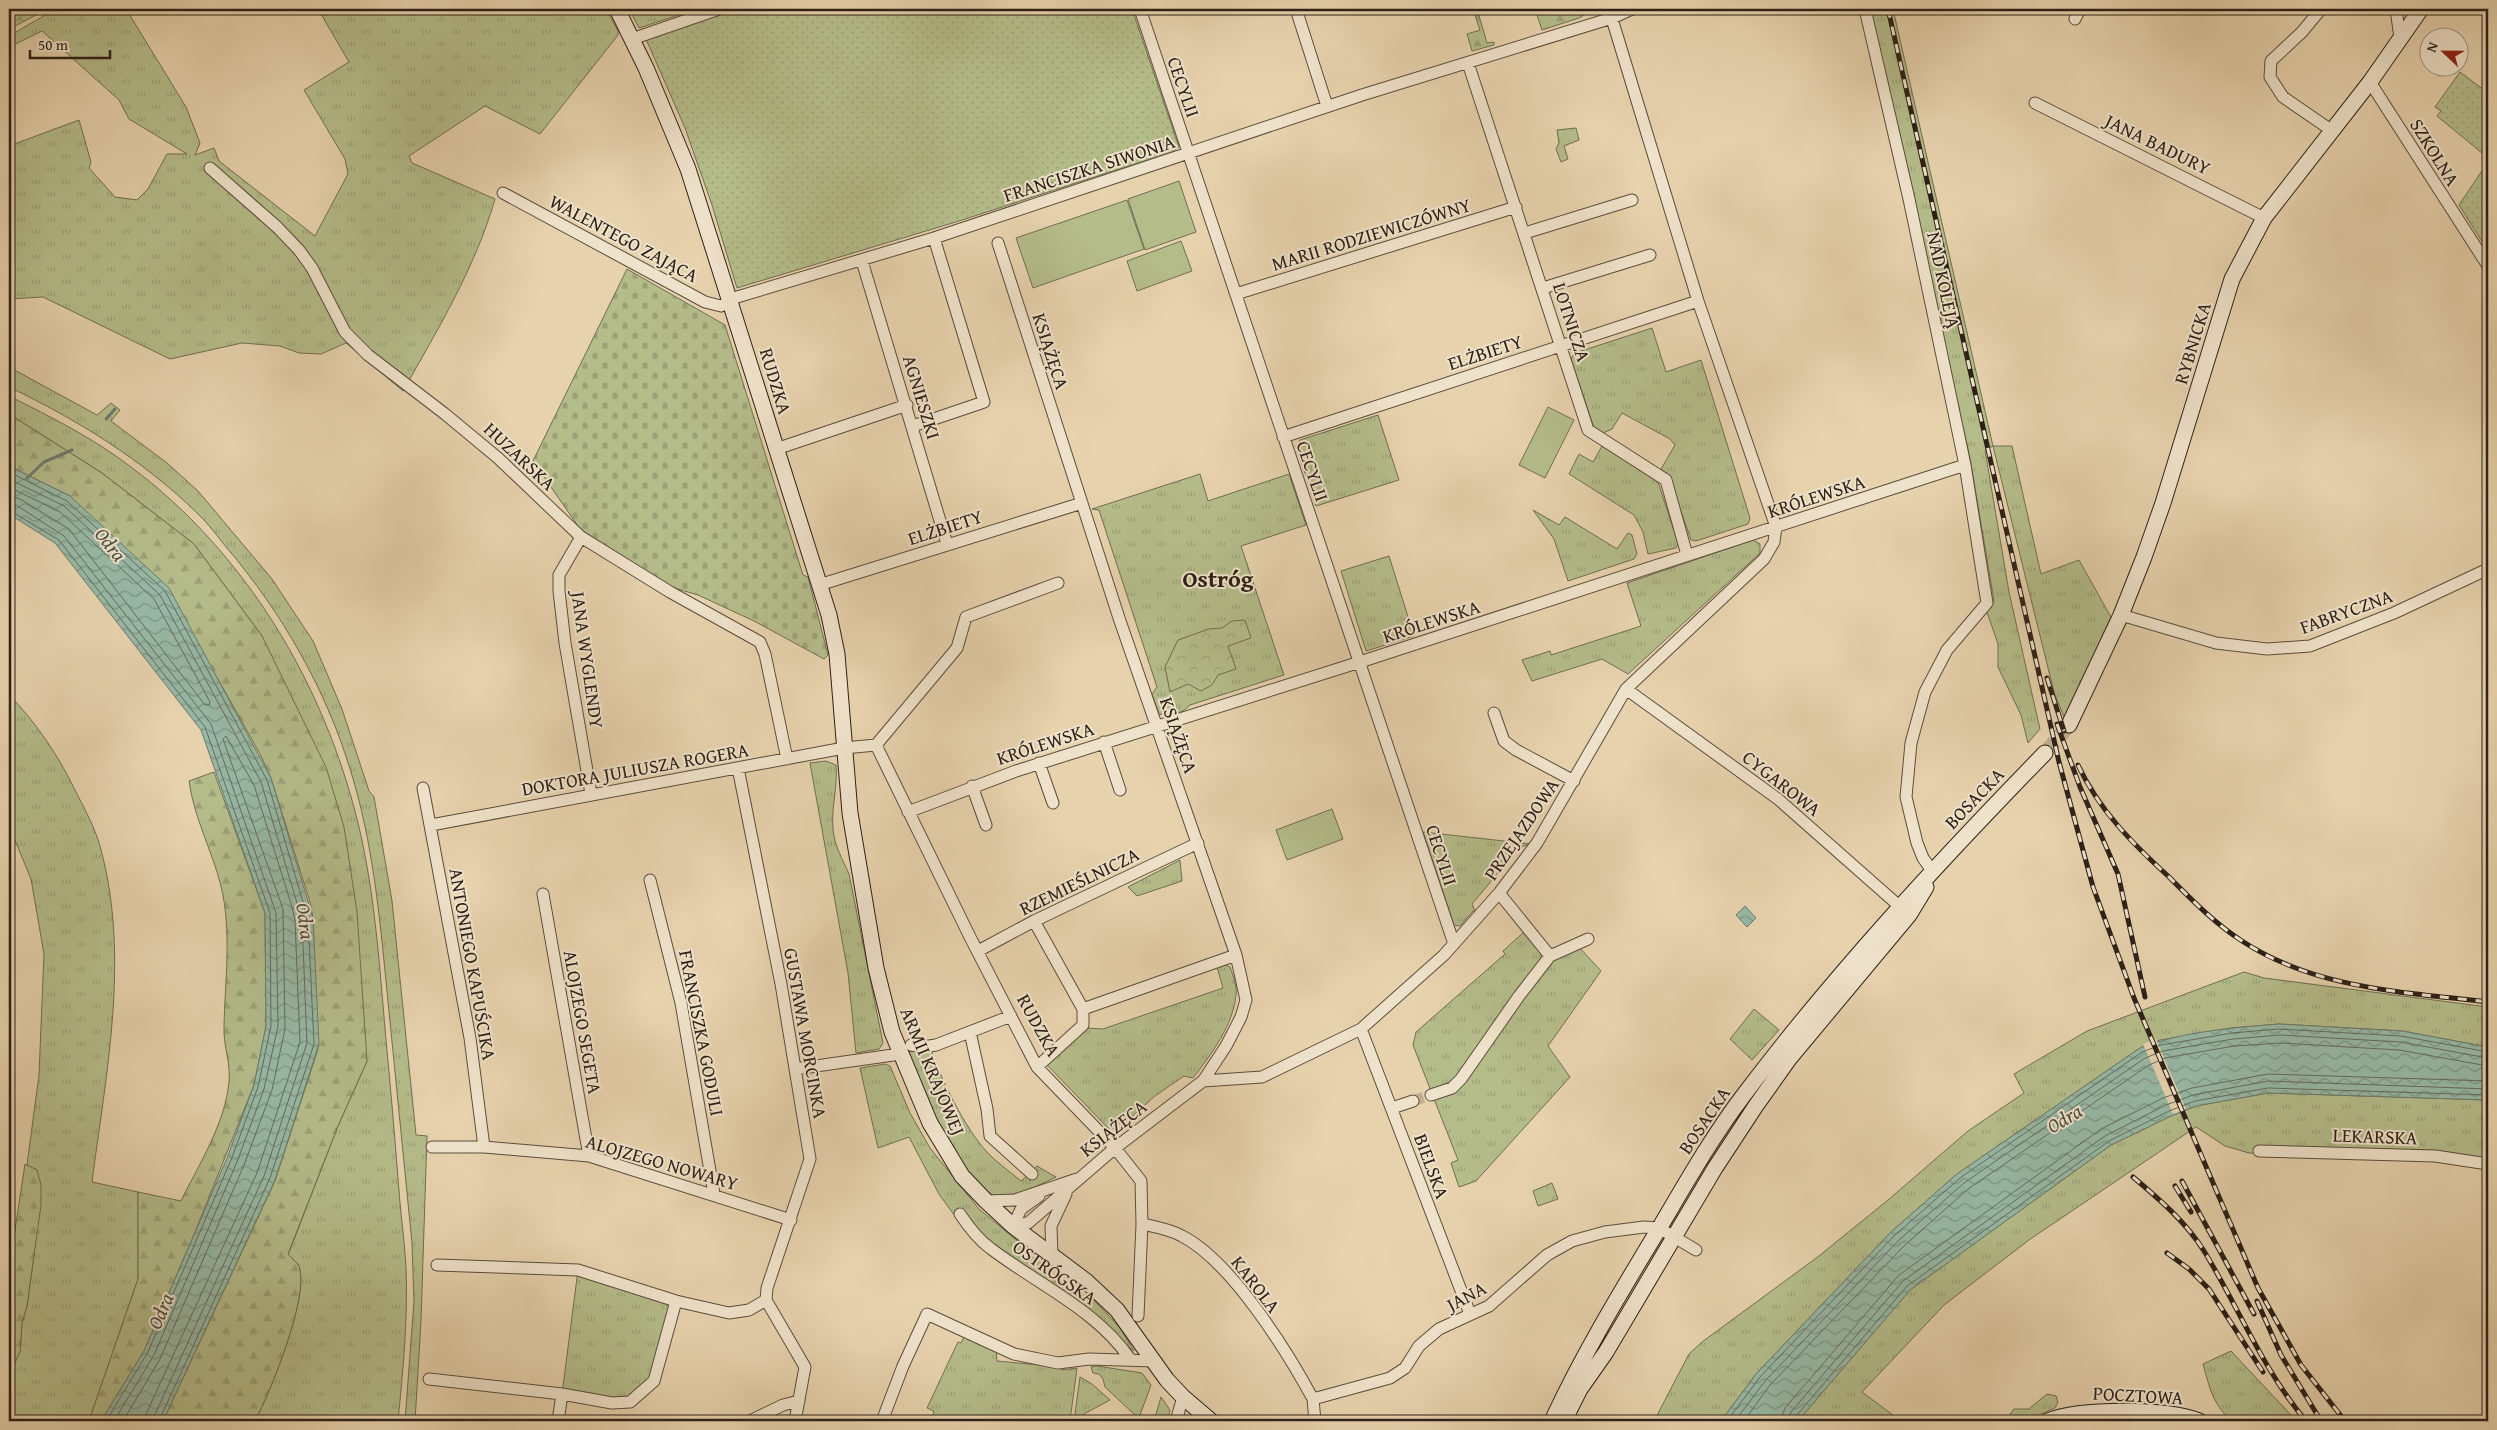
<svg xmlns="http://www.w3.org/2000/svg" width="2497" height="1430" viewBox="0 0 2497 1430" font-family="'Gentium Book Plus',serif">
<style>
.grass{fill:url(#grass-tufts);stroke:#706e50}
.forest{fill:url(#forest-firs);stroke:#706e50}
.cemetery{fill:url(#cemetery-stones);stroke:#706e50}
.park{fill:url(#park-crowns);stroke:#706e50}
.garden{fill:url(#garden-dots);stroke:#706e50}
.pitch{fill:#b4bc8a;stroke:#706e50}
.water{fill:url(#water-waves);stroke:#6d7b6c}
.pier{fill:#e6d2ad}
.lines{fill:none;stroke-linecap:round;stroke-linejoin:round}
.shore{stroke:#626c5e;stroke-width:1}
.stream{stroke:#6d7b6c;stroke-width:3}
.street-tunnel{stroke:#c1ae8f;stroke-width:11;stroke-dasharray:11 5.5;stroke-linecap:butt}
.secondary-tunnel{stroke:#c1ae8f;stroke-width:15;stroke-dasharray:15 8;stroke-linecap:butt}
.street-casing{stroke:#5b4c3c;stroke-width:13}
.secondary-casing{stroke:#2d2017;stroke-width:17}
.street{stroke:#efe2ca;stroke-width:11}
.secondary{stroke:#efe2ca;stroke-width:15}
.rail-casing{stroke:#2d2017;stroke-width:5}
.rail{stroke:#efe2ca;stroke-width:3;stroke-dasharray:9;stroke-linecap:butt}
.labels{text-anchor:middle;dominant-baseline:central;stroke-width:4;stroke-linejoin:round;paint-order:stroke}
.street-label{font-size:19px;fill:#2d2017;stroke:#efe2ca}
.water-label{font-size:20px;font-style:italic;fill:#4d4e42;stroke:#efe2ca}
.district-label{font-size:24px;font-weight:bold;fill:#2d2017;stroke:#efe2ca}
</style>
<defs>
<pattern id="grass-tufts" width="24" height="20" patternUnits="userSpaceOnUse" patternTransform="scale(1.25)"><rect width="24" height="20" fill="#b4bc8a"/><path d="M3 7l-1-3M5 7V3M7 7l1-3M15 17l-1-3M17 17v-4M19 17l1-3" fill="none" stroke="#9ba176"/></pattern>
<pattern id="forest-firs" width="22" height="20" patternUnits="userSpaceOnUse" patternTransform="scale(1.25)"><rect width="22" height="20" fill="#b4bc8a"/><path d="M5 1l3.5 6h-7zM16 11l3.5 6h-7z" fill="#9ba176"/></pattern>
<pattern id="cemetery-stones" width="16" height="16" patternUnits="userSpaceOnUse" patternTransform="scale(1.25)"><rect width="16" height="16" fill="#b4bc8a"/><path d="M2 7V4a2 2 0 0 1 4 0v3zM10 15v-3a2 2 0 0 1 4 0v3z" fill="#9ba176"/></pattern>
<pattern id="park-crowns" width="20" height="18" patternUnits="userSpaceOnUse" patternTransform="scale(1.25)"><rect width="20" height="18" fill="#b4bc8a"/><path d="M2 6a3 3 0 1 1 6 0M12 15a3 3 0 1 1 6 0" fill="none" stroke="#9ba176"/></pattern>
<pattern id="garden-dots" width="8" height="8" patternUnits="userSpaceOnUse" patternTransform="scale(1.25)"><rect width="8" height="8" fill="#b4bc8a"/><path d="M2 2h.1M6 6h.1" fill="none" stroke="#9ba176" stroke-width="1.8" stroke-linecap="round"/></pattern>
<pattern id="water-waves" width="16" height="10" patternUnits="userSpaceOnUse" patternTransform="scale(1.25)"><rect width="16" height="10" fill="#97b8a5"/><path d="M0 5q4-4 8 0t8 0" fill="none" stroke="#7c9585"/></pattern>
</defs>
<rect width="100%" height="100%" fill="#e6d2ad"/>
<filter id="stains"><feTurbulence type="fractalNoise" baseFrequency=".004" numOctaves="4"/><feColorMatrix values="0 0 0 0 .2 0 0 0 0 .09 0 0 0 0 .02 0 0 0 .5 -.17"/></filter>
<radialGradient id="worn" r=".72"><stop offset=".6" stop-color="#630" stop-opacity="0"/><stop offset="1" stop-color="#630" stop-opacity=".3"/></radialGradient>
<path class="grass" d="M56,9H126L186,107L200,143L195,155L214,148L219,161L315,236L348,174L345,159L304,90L349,62L318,9H606L618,31V35L540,134L485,106L409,156L412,163L495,199C475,268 438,329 403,391L346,343L321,354L299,353L280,346L242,343L170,359L43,297L9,299V146L79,120L91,162L89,168L115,197L137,200L148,189L167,154H187L129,119L119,100L42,31L9,47V36Z
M629,9H697L639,28Z
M1869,9H1893L1993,446H2012L2041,574L2079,560L2112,619L2066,722L2054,692L1993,446L1985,450L2009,592L2040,729L2028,743L2021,715L1998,667V644L1987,612L1994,601L1970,458Z
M1652,328L1666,372L1701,360L1750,518L1748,524L1696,541L1691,540L1668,474L1661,469L1675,445L1670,439L1622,413L1612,429L1601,434L1594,428L1571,359L1575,353Z
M9,367L97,415L111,403L120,410L111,421L167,463L198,491L272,579L313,641L342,709L369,791L374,797L392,901L416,1135L427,1136L421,1321L415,1421H405L414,1302L412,1243C403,1156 395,1068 386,981C379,910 372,840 351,772C326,689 282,613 227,548C217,536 208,523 197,513C143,460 76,419 9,387Z
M9,396C51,417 93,438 131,467C246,553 324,684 358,823C376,897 380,975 387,1051C392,1102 396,1153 400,1203C402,1225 405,1247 406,1268C408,1319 403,1371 398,1421H255C270,1392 310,1296 299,1266C297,1262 291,1258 288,1255L338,1126L367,1061L262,636L194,544L102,473L9,414Z
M1378,415L1399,480L1316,506L1296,446L1300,440Z
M1602,446L1658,482L1678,543L1676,548L1648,554L1643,532L1634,515L1569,474L1579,454L1593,462Z
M1200,474L1208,501L1289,474L1306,525L1241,546L1284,675L1190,705C1182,714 1170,716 1159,714L1152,694L1157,687L1099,510L1092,509Z
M1533,510L1559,525L1565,517L1617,549L1628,533L1632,535L1637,554L1634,559L1568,581L1554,539Z
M1753,540L1760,544V553L1628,674L1602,659L1532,681L1522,660L1550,651L1551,655L1641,626L1627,583Z
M1389,556L1414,636L1366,651L1341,571Z
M9,695C35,721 58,755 74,788C84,808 96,829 101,850C130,958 106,1073 92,1182L138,1192V1279L89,1421H9L12,1368L20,1352L22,1323L27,1306L34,1254L37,1170L27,1165L39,1075L44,954L31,879L9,826Z
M826,761L836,765C838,787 831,807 833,829C834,845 843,860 849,874L883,1043L879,1049L856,1053L848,973L810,763Z
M1423,832L1531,844L1520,847L1472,904L1475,911H1473L1460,926L1454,925Z
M1180,860L1182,881L1137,896L1128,887Z
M1524,932L1541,953L1543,968L1550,962L1579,947L1601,971L1548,1046L1570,1077L1476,1181L1459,1187L1451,1163L1458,1160L1413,1045L1416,1032L1505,954L1503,951Z
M1225,965L1230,967C1233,976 1237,985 1236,994C1234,1024 1211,1055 1193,1078L1184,1076L1155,1096L1118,1129L1108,1128L1047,1065L1086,1028L1103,1029L1223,988L1217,967Z
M2244,972L2264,978L2488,1007V1047L2402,1031L2279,1024L2231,1028L2160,1040L2140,1048L1957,1174L1891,1232L1756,1374L1721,1421H1654L1689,1354L1702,1342L1819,1256L1888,1200L1968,1131L2024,1093L2014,1074L2087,1031Z
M1754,1009L1779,1030L1752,1060L1730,1039Z
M931,1049C939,1077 966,1129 986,1151C996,1162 1009,1171 1021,1181L1037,1166L1056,1177C1042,1183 1012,1200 998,1197C958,1186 922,1087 908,1052Z
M885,1064L890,1066L910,1113L930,1148L979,1209L1038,1258L1061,1289L1093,1299L1120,1328L1134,1351L990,1245L961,1211L955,1216L939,1194L909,1137L878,1148L860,1068Z
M2268,1093L2488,1100V1168L2438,1160L2249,1153L2225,1146L2196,1127L2029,1240L1944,1305L1862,1392L1901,1421H1798L1910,1290L2111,1145L2171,1116L2196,1106Z
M578,1270L676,1301L654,1381L630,1402L562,1394Z
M965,1335L996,1350L997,1361L1061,1367L1062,1370L1077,1368L1070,1421H931L934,1411L927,1408L958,1342L961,1343Z
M2231,1351L2291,1415L2297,1421H2231C2212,1402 2210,1389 2203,1364Z
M1097,1366L1142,1373L1151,1385L1140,1415L1136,1416L1105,1387L1103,1379L1099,1374L1093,1373L1091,1367Z
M1080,1377L1092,1384L1110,1400L1084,1414L1081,1421H1074Z
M2047,1394L2056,1396L2058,1402L2055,1408L2025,1421H2005L2014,1409H2029Z
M1161,1397L1170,1410L1167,1421H1154Z"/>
<path class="forest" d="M9,9H48L9,29Z
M1473,9H1477L1487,43L1494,42V45L1472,51L1467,34L1480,30Z
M1535,9H1586L1583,16L1579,18L1542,30Z
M9,414L102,473L194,544L262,636L326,767L344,827L357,912L367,1061L338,1126L288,1254C291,1258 297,1262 299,1266C310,1296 270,1392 255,1421H163L275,1181L318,1049L313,918L310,902L271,778L260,754L218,679L70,496L9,466Z
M214,772L265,913L266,1026L254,1085L193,1237L144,1351L101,1421H89L138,1279V1192L181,1201C199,1164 225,1124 229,1082C231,1063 223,1045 224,1026C225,980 232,932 221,886C212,850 194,818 189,781Z
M25,1164L37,1170L41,1185V1205L27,1306L22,1323L20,1352L12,1368L10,1408L9,1269Z"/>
<path class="cemetery" d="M627,269L725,325L803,575L808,577L828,655L824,659L754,621L698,595L671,587L580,529L533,461Z"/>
<path class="park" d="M1576,128L1579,140L1564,146L1568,159L1561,162L1556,149L1559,143L1557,130Z
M1245,620L1251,638L1228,646L1236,669L1218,675L1212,685L1201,691L1188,684L1170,692L1165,667L1178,640L1209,629L1222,628L1232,621Z
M1552,1183L1558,1199L1538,1206L1533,1191Z"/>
<path class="garden" d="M736,9H1132L1179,147L1172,152L959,221L737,288L712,205L685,128L646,39Z
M2460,72L2488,93V158L2437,116L2441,111L2435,107Z
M2488,162V251L2459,205Z"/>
<path class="pitch" d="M1179,181L1196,232L1145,250L1128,199Z
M1127,200L1144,249L1033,288L1016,238Z
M1181,241L1192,271L1137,291L1127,261Z
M1548,407L1574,420L1545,478L1519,465Z
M1332,809L1343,839L1287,860L1276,830Z"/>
<path class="water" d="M9,466L70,496L169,588L271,778L313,918L319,1044L275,1180L163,1421H101L144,1351L227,1158L254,1085L266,1026L265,913L201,730L55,543L9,514Z
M1745,906L1756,918L1747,927L1736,915Z
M2279,1024L2402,1031L2488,1047V1100L2268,1093L2196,1106L2171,1116L2111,1145L1910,1290L1798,1421H1721L1756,1374L1891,1232L1957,1174L2140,1048C2184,1031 2233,1028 2279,1024Z"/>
<path class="pier" d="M2156,1039L2186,1109L2173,1114L2143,1044Z"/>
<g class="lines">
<path class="shore" d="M9,472L67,501L165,591L267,780L308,919L314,1044L270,1178L159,1421
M9,479L64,506L160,595L261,782L302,920L307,1043L264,1176L152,1421
M9,487L60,512L154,599L210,702L209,705H205L69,529L20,499L9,496
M9,504L16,505L64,536L211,724L276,913L278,1026L264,1089L237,1162L154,1355L114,1421
M9,510L59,540L205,727L270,913L271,1026L258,1087L231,1160L148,1352L106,1421
M123,1421L160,1359L244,1165L272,1090L285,1029L283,909L223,739L226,736L254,785L292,907L295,921L300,1042L257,1173L147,1412L145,1421
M1727,1421L1760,1377L1894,1236L1960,1178L2142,1052L2161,1045L2232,1033L2279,1029L2401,1036L2488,1052
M1735,1421L1765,1381L1898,1241L1964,1183L2145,1058L2163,1051L2233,1039L2280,1035L2400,1042L2488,1058
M1744,1421L1770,1385L1904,1246L1968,1189L2149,1065L2165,1058L2234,1046L2280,1043L2399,1050L2488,1066
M1780,1421L1785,1408L1899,1275L2101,1129L2163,1098L2192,1088L2268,1074L2488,1081
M1788,1421L1791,1412L1903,1281L2105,1136L2166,1105L2193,1095L2268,1081L2488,1089
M1794,1421L1796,1416L1907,1286L2109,1141L2169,1111L2195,1101L2268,1088L2488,1095"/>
<path class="stream" d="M106,419L115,409
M27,478L44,462L72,450"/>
<path class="street-tunnel" d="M1413,1101L1431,1095"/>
<path class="secondary-tunnel" d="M2045,753L2069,725"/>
<defs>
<path id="street" d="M1140,9L1454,944
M1296,9L1327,106
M1865,9L1909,199L1965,465L1987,603L1947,650L1925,692L1911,743L1906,797L1917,843L1923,858L1933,872
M2321,9L2302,32L2271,61L2270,77L2283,97L2331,130
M2396,9L2400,38
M2075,19L2080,9
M632,39L719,9
M1468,63L1588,430L1666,480L1687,555
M2370,82L2488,266
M2035,103L2264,218
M210,168L277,227L299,250L312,268L345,332L368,355L445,414L498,458L581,537L670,592L760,642L765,654L787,759
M503,193L705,302L721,306L737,297L934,238L1362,95L1612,18L1632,9
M1525,233L1632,200
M998,243L1119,618L1236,955L1246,1000L1241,1017L1226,1046L1203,1081L1115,1148L1028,1223L1013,1226
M862,261L947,544
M1543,288L1650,255
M1236,294L1516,207
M913,426L984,402L934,238
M1283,437L1698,301
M776,449L907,405
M581,537L559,575V591L565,643L591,794
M819,585L1082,503
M2121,615L2216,643L2267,649L2310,646L2394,613L2488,569
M1626,689L1778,799L1906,912
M1494,713L1504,741L1516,750L1574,781
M1104,742L1120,790
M876,745L957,648L966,617L1058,583
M1039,763L1053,803
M738,768L781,984L810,1159L767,1288L766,1300
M972,786L986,825
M423,788L470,1038L484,1147
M908,812L1016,771L1360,662L1965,465
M431,825L844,748L876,745L970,937L1037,1067L1115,1148L1141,1181L1142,1224L1138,1316
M650,880L681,1003L714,1194
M543,894L589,1156
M1034,921L1083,1009V1025L1037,1067
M978,951L1034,921L1198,843
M1550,956L1588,939
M1083,1009L1236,955
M1361,1029L1470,1314
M970,1032L987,1109L990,1136L1032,1174
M911,1045L923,1047L936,1045L1011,1016
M795,1069L900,1054
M1203,1081L1262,1077L1361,1029L1444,955L1499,893L1537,843L1626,689L1764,559L1774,542L1776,527L1698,301L1609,9
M1431,1095L1452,1088L1461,1079L1519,996L1550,956L1499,893
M1392,1108L1413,1101
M432,1147H484L589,1156L791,1220
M2259,1151L2435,1156L2488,1164
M986,1201L1015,1200L1077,1179
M960,1214C968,1226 979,1240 990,1248C1037,1284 1097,1310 1130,1359
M1142,1224C1156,1227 1169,1229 1182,1236C1231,1261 1287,1351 1313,1399
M1013,1226L1021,1209L1039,1196
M1052,1256L1051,1226L1066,1194
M437,1265L578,1270L676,1301L729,1313L749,1310L766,1300
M766,1300L805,1367L795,1421
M429,1379L562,1394L612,1403L630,1402L654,1381L676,1301
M558,1421L562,1394
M750,1421L783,1405L799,1401
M882,1421L903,1366L927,1314L1014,1354L1058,1363L1089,1359L1154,1361
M1176,1421L1183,1397
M1315,1421L1313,1399L1390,1378L1405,1368L1419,1346L1439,1329L1489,1306L1547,1255L1572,1241L1605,1232L1644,1227L1659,1228L1696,1250"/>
<path id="secondary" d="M617,9L646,68L688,169L829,615L837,654L850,813L876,968L892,1032L930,1123L962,1176L986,1201L1013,1226L1086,1281L1117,1310L1167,1380L1183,1397L1211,1421
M2069,725L2121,615L2144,557L2163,503L2232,279L2264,218L2370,82L2421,9
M1552,1421C1583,1354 1622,1290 1660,1227C1686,1183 1712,1137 1743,1096C1835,974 1939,862 2045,753
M1564,1421L1580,1389L1606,1352L1715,1168L1755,1107L1789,1059L1909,915L1926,887
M2048,1421C2080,1408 2166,1408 2199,1421"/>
</defs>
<use href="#street" class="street-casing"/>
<use href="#secondary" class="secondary-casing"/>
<use href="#street" class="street"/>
<use href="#secondary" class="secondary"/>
<defs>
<path id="rail" d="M1888,9L2059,762L2093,887L2134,998L2258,1288L2301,1365L2345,1421
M2047,678L2064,731
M2057,724L2080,787L2118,874L2145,997
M2078,765C2099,810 2132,843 2168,876C2191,899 2214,923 2242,941C2315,989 2404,992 2488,1002
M2133,1177C2159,1199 2186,1222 2204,1251C2239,1308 2263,1370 2306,1421
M2182,1181L2254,1314
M2175,1186L2191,1212
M2167,1253L2189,1269L2209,1289L2263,1372
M2257,1301L2281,1355L2321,1421"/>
</defs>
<use href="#rail" class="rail-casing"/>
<use href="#rail" class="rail"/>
</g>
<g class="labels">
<g class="street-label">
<text transform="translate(1184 87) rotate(71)">CECYLII</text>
<text transform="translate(2158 144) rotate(26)">JANA BADURY</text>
<text transform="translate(2435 152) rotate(58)">SZKOLNA</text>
<text transform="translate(1089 168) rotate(-18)">FRANCISZKA SIWONIA</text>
<text transform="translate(1371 234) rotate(-17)">MARII RODZIEWICZÓWNY</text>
<text transform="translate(624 238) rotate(28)">WALENTEGO ZAJĄCA</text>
<text transform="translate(1944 280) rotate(78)">NAD KOLEJĄ</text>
<text transform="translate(1572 322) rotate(72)">LOTNICZA</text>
<text transform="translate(2192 343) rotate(-73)">RYBNICKA</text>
<text transform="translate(1051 351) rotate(72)">KSIĄŻĘCA</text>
<text transform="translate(1485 352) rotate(-18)">ELŻBIETY</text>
<text transform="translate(776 381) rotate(73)">RUDZKA</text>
<text transform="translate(922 397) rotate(73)">AGNIESZKI</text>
<text transform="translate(520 456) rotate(43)">HUZARSKA</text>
<text transform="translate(1313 471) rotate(71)">CECYLII</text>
<text transform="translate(1816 496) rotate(-18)">KRÓLEWSKA</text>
<text transform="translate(945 527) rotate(-18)">ELŻBIETY</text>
<text transform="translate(2346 611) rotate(-20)">FABRYCZNA</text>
<text transform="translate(1431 621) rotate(-18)">KRÓLEWSKA</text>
<text transform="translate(588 660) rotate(82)">JANA WYGLENDY</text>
<text transform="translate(1179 735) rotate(71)">KSIĄŻĘCA</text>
<text transform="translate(1045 743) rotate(-18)">KRÓLEWSKA</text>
<text transform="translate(635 769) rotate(-10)">DOKTORA JULIUSZA ROGERA</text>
<text transform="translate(1782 783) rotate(38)">CYGAROWA</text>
<text transform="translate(1974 798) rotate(-46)">BOSACKA</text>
<text transform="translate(1521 829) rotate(-56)">PRZEJAZDOWA</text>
<text transform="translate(1442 855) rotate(72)">CECYLII</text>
<text transform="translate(1079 881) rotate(-26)">RZEMIEŚLNICZA</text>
<text transform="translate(473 964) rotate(80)">ANTONIEGO KAPUŚCIKA</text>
<text transform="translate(583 1022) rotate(80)">ALOJZEGO SEGETA</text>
<text transform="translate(1039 1025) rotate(61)">RUDZKA</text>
<text transform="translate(702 1033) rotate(79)">FRANCISZKA GODULI</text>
<text transform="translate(806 1033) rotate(80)">GUSTAWA MORCINKA</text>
<text transform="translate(933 1071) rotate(67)">ARMII KRAJOWEJ</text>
<text transform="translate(1704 1120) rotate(-56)">BOSACKA</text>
<text transform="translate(1113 1128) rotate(-38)">KSIĄŻĘCA</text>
<text transform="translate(2375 1136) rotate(2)">LEKARSKA</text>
<text transform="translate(662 1162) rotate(16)">ALOJZEGO NOWARY</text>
<text transform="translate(1432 1166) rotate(70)">BIELSKA</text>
<text transform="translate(1055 1272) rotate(35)">OSTRÓGSKA</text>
<text transform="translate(1256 1284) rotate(52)">KAROLA</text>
<text transform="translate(1466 1296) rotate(-28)">JANA</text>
<text transform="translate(2138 1395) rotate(3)">POCZTOWA</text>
</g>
<g class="water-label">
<text transform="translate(111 544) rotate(52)">Odra</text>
<text transform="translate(306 921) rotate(83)">Odra</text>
<text transform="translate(2064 1118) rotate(-31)">Odra</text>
<text transform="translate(160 1311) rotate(-67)">Odra</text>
</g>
<g class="district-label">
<text x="1218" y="578">Ostróg</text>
</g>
</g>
<rect width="2497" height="1430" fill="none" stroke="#e6d2ad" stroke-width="30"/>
<rect x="10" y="10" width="2477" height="1410" fill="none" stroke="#2d2017" stroke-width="2.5"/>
<rect x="15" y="15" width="2467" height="1400" fill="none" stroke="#2d2017"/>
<g transform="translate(2444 52) rotate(292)"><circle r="24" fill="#efe2ca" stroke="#a19482"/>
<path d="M0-4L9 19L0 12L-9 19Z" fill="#8f2418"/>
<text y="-8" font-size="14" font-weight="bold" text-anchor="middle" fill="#2d2017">N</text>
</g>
<path d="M30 50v8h80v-8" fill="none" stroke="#2d2017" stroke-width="2.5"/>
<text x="38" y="50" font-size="15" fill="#2d2017" stroke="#efe2ca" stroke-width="4" paint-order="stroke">50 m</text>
<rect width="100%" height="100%" filter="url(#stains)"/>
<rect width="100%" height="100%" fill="url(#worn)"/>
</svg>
